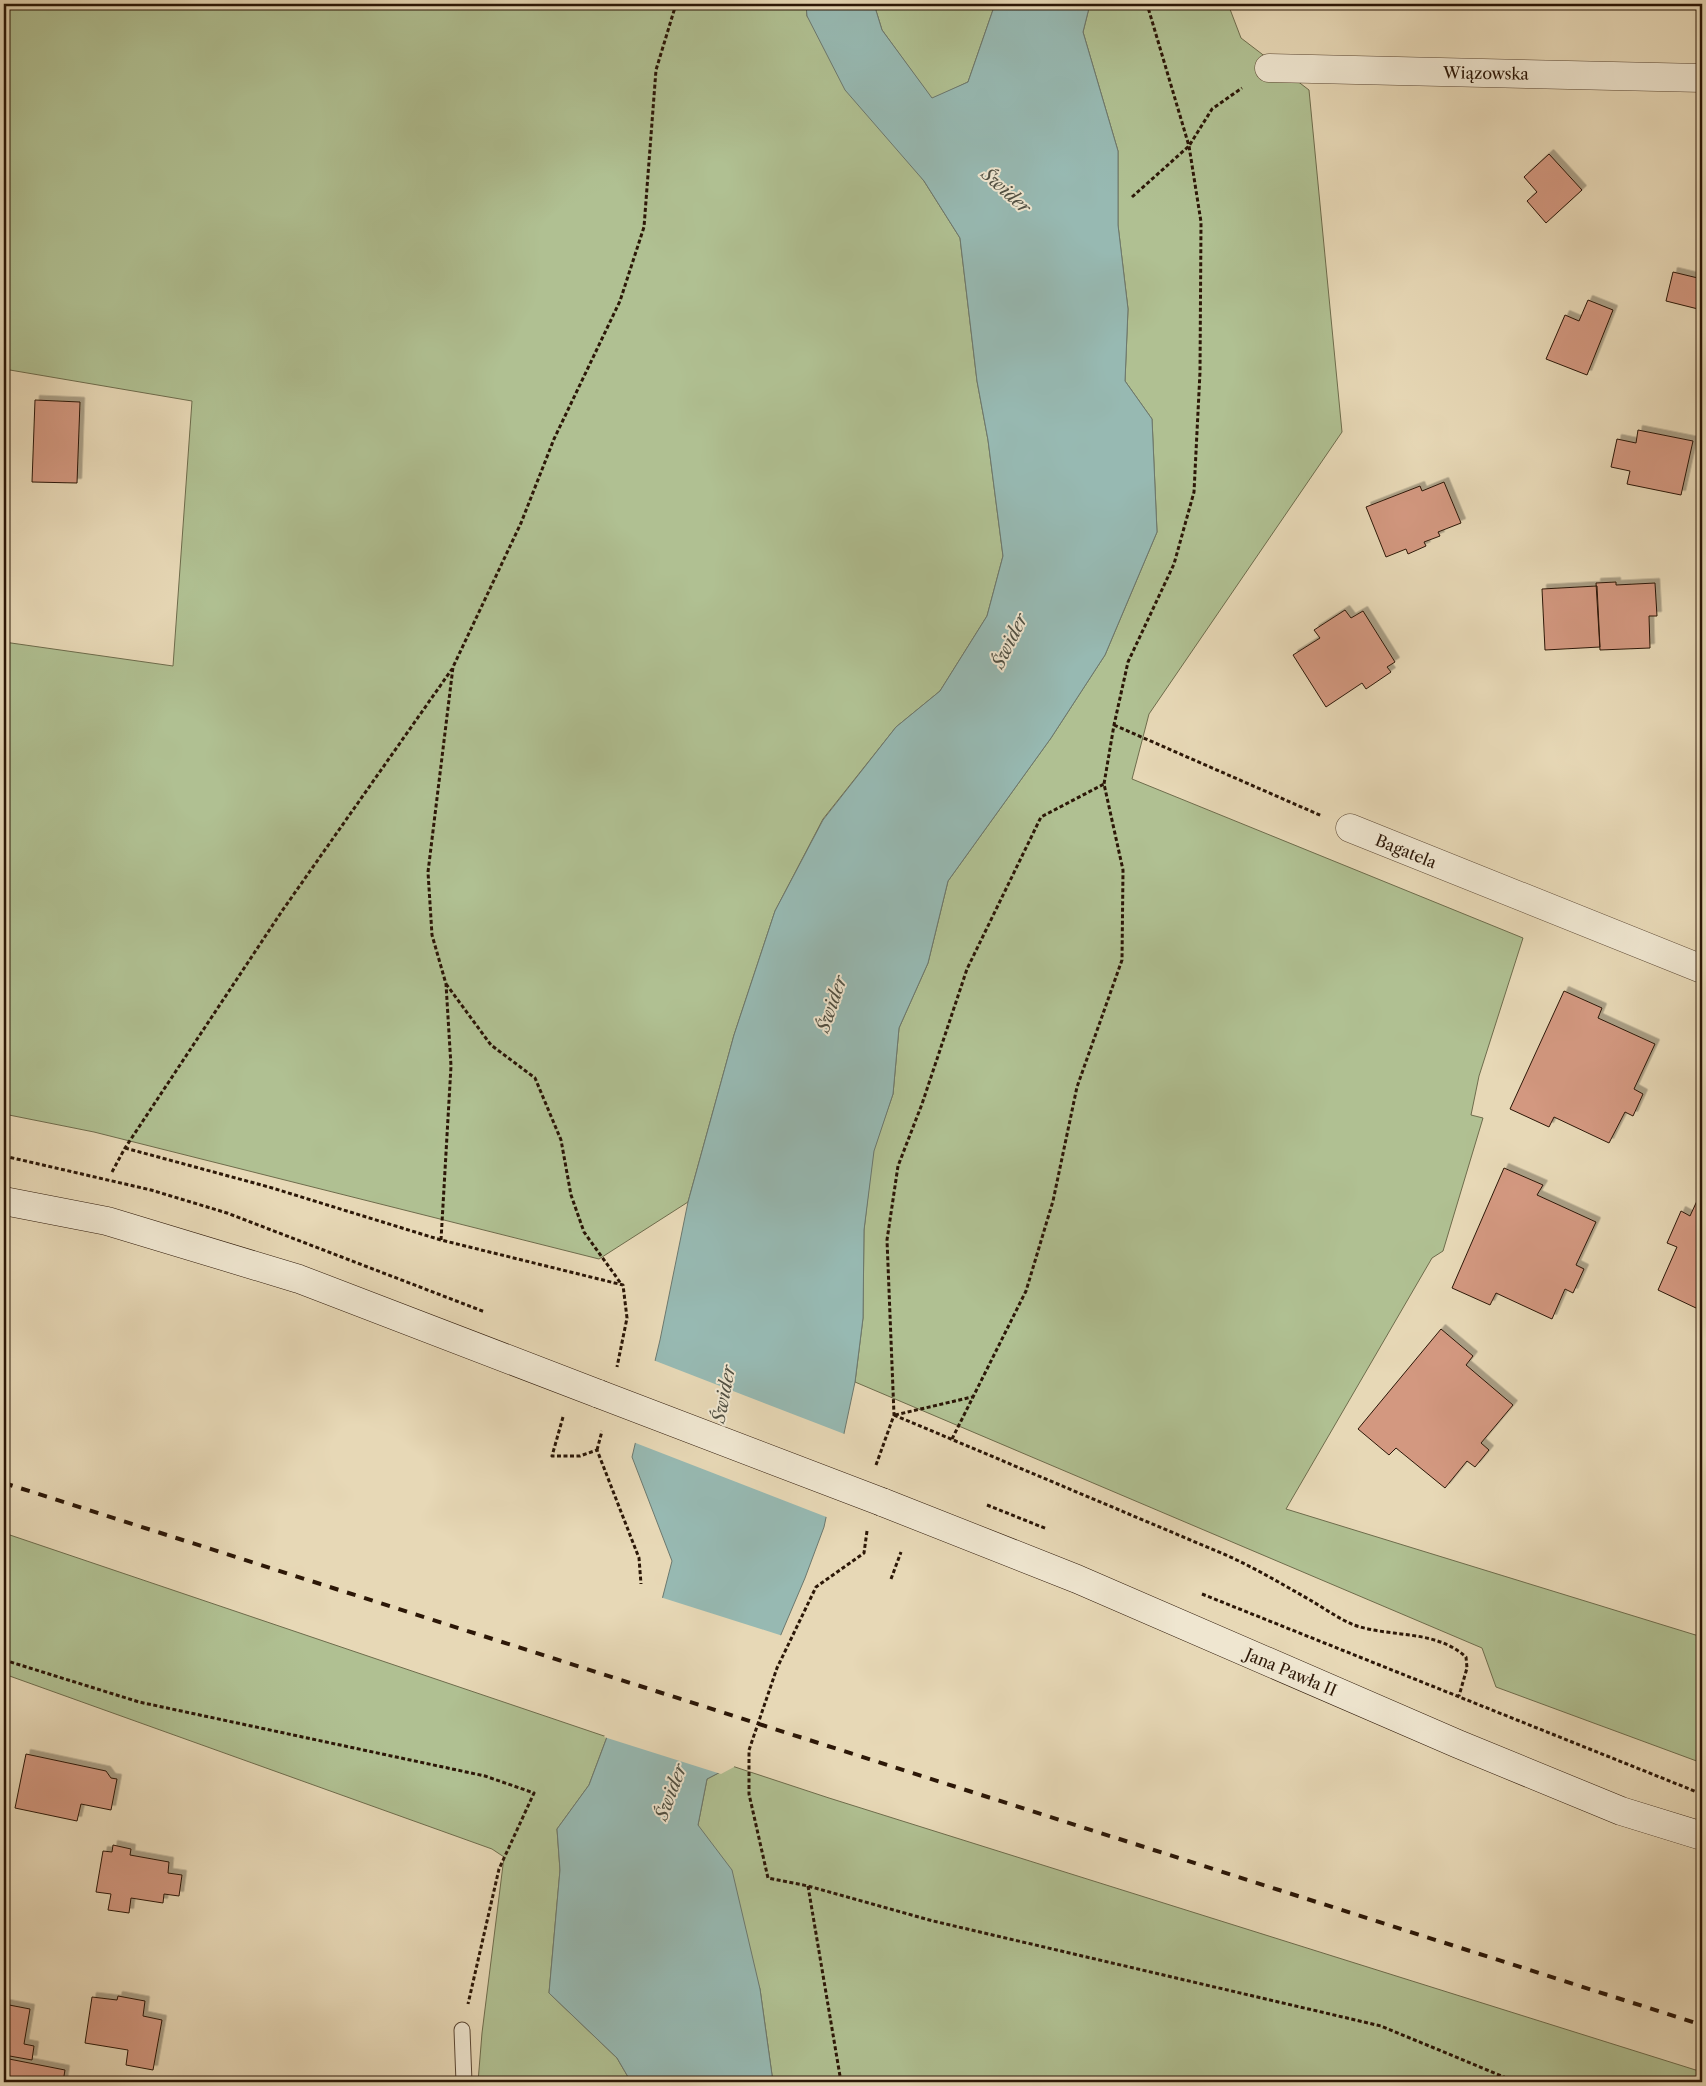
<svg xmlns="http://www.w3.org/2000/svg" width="1706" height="2086" viewBox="0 0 1706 2086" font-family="'Libre Caslon Text',serif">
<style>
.green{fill:#b0c092;stroke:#6e6c4c}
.water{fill:#97b9b2;stroke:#6c786e}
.pier{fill:#e7d8b6}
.building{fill:#d39880;stroke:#2c1707;filter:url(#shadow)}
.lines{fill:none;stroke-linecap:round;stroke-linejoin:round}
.service-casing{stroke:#5b4733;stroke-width:17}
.minor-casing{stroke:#5b4733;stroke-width:29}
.secondary-casing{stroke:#2c1707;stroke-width:29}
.path{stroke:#2c1707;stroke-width:3;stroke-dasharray:4 2.5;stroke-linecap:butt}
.service{stroke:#efe6d0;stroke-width:15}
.minor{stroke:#efe6d0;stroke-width:28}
.secondary{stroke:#efe6d0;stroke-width:28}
.rail{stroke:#2c1707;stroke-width:4;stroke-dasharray:9 9;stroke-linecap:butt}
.secondary-bridge-casing{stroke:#2c1707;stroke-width:29;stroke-linecap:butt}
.secondary-bridge{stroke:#efe6d0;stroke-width:28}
.labels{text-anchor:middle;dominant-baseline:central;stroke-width:4;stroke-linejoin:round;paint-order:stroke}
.street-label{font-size:16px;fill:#2c1707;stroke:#efe6d0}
.water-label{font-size:18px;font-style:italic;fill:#515043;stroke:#efe6d0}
</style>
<defs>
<filter id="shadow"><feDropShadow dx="4.5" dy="-4.5" stdDeviation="0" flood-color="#0004"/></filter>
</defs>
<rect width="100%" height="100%" fill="#e7d8b6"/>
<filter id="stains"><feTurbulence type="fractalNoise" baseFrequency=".004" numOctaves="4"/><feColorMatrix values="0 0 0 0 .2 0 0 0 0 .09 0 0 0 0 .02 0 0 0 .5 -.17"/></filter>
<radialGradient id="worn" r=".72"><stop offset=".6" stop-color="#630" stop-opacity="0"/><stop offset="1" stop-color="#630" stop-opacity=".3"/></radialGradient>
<path class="green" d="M4,4H806L807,16L924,181L960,238L977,381L988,440L1003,556L987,616L940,691L896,727L823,819L775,911L734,1035L688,1202L599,1259L94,1132L4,1114V642L173,666L192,401L4,369Z
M874,4H995L968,82L932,99L882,30Z
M1090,4H1228L1241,38L1309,90L1342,432L1149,714L1132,779L1523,938L1479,1076L1471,1115L1483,1118L1443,1251L1432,1258L1286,1509L1702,1637V1763L1496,1687L1482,1648L855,1382L863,1318L864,1230L873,1151L893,1094L899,1028L928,963L948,881L1051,738L1105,655L1157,532L1152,419L1125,381L1128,309L1118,225V151L1083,32Z
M4,1533L607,1737L589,1785L557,1829L560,1870L549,1993L617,2058L631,2082H478L482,2033L504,1857L492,1849L4,1674Z
M732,1766L829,1798L1702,2072V2082H773L760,1989L698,1825L707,1779Z"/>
<path class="water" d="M806,4H874L882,30L932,98L968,82L995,4H1090L1083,32L1118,151V225L1128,309L1125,381L1152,419L1157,532L1105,655L1051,738L948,881L928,963L899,1028L893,1094L874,1151L864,1230L863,1318L855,1382L824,1527L805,1578L768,1665L732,1766L707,1779L698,1825L732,1870L760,1989L773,2082H631L617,2058L549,1993L560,1870L557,1829L589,1785L607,1737L628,1703L650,1646L672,1561L632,1457L660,1340L688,1202L734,1035L775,911L823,820L896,727L940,691L987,616L1003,556L988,440L977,381L960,238L924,181L845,90L807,16Z"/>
<path class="pier" d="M653,1360L847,1435L829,1518L633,1442Z
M660,1597L783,1636L770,1666L734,1767L721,1774L604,1737L626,1702L617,1686L628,1655L648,1644Z"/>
<path class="building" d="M1549,154L1582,190L1546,223L1527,201L1537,192L1524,177Z
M1673,272L1702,279V310L1666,301Z
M1588,300L1613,310L1587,375L1546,359L1565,315L1579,321Z
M35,400L80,402L77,483L32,482Z
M1638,430L1693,441L1681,495L1627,484L1630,471L1611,467L1617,439L1636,443Z
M1702,480V500L1697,499Z
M1444,482L1461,523L1438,532L1440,536L1424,542L1426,546L1408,554L1406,549L1386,557L1366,507L1420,486L1422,491Z
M1616,582V585L1655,583L1657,616H1649L1650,648L1600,650L1596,583Z
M1597,586L1600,647L1545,650L1542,589Z
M1345,610L1351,618L1363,611L1395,662L1387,667L1391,672L1366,689L1362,683L1326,707L1293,655L1320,638L1314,630Z
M1564,991L1602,1008L1598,1018L1655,1044L1634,1089L1643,1094L1633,1116L1625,1112L1609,1143L1554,1117L1549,1127L1510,1109Z
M1504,1168L1543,1185L1537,1195L1596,1222L1576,1265L1584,1269L1573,1293L1565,1289L1552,1319L1496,1293L1490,1305L1452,1288Z
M1702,1190V1300L1700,1299L1696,1308L1658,1290L1677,1247L1667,1243L1681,1211L1690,1216Z
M1441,1329L1473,1356L1466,1365L1513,1405L1481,1443L1489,1450L1475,1467L1467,1461L1445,1488L1396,1448L1389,1455L1358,1429Z
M26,1754L106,1771L111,1778L117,1779L111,1810L81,1804L77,1821L15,1808Z
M113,1845L131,1849L130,1855L169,1862L168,1873L182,1875L179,1896L164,1894L163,1903L131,1898L129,1913L108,1910L111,1894L96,1892L103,1851L112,1852Z
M118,1996L145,2001L143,2016L162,2020L153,2070L126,2065L128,2050L85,2043L92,1997L117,2000Z
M4,2004L30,2009L24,2044L34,2046L32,2060L4,2055Z
M4,2058L65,2070L63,2082H4Z"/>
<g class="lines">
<defs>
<path id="service" d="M462,2030L464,2082"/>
<path id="minor" d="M1269,68L1702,78
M1350,828L1702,969"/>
<path id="secondary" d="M4,1201L107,1221L299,1279L599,1394
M882,1502L1077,1579L1458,1744L1621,1811L1702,1836"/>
</defs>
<use href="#service" class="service-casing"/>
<use href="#minor" class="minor-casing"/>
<use href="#secondary" class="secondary-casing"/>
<path class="path" d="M1132,197L1189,146L1212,109L1242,88
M1114,725L1322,816
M446,984L491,1045L535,1078L561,1140L571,1195L584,1232L622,1285
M125,1148L269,1187L441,1240L623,1285L627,1318L617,1367
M4,1156L151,1190L227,1213L485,1312
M112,1172L125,1148L282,911L452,669
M441,1240L451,1066L446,984L432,935L428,872L453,667L521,523L554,439L620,301L644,227L656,70L676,4
M894,1415L1226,1555C1255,1568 1282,1584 1310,1600C1324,1608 1339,1619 1354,1625C1391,1638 1435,1629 1466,1657L1467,1668L1459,1696
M895,1415L972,1397
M563,1417L552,1456H580L597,1450L639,1558L641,1584
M952,1439L1026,1291L1053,1201L1077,1087L1122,960L1123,870L1104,784L1114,725L1128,662L1174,564L1194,492L1200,372L1201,222L1189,146L1147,4
M597,1450L602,1431
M876,1465L894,1415L887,1240L898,1166L922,1104L967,969L1041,817L1104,784
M987,1505L1047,1529
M867,1531L864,1553L816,1587L777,1668L749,1750V1794L768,1878L808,1886L933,1921L1381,2026L1516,2082
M891,1579L901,1552
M1202,1594L1702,1794
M4,1660L139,1702L485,1776L534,1793L499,1869L468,2004
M808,1886L841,2082"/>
<use href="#service" class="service"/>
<use href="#minor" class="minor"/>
<use href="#secondary" class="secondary"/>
<path class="rail" d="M4,1483L1702,2025"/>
<defs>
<path id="secondary-bridge" d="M599,1394L882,1502"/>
</defs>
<use href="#secondary-bridge" class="secondary-bridge-casing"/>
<use href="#secondary-bridge" class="secondary-bridge"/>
</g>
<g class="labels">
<g class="street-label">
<text transform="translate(1486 73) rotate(1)">Wiązowska</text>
<text transform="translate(1406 851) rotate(22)">Bagatela</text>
<text transform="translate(1291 1672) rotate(23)">Jana Pawła II</text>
</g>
<g class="water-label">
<text transform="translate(1006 191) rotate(42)">Świder</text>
<text transform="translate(1010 641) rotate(-64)">Świder</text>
<text transform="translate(832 1004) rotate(-71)">Świder</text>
<text transform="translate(724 1394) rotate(-79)">Świder</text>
<text transform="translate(671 1792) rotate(-69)">Świder</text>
</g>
</g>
<rect width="1706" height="2086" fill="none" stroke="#e7d8b6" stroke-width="20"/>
<rect x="5" y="5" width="1696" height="2076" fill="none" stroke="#2c1707" stroke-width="2.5"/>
<rect x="10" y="10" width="1686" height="2066" fill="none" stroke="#2c1707"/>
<rect width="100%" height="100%" filter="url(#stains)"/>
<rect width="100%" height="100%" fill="url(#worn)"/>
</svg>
